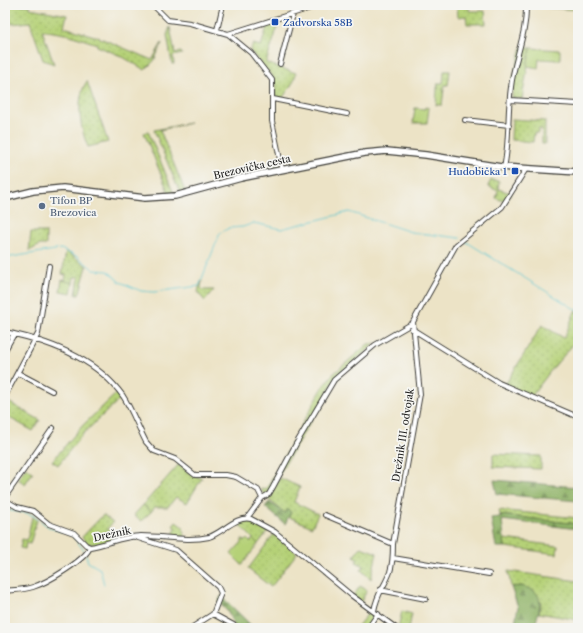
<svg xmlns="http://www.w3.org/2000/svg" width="583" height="633" viewBox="0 0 583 633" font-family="'Libre Caslon Text',serif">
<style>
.grass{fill:url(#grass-dots);stroke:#68764a}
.forest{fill:url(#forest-firs);stroke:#566842}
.garden{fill:#b5d177;stroke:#68764a}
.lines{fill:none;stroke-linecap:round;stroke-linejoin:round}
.stream{stroke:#58c5cf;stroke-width:1}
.minor-casing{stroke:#3b3a36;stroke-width:6}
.secondary-casing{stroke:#3b3a36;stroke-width:8}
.minor{stroke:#fff;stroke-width:4}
.secondary{stroke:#fff;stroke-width:5.5}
.transit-dot{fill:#1a4fb4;stroke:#f6f6f2;stroke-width:1.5}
.service-dot{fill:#5c6f8a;stroke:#f6f6f2;stroke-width:1.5}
.labels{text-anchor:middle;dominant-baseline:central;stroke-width:3.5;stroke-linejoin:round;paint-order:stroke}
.transit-label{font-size:10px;fill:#164399;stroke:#f6f6f2;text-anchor:start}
.street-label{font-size:10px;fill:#1c1c1c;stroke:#f6f6f2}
.service-label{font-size:10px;fill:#4e5e75;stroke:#f6f6f2;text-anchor:start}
</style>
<defs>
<pattern id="grass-dots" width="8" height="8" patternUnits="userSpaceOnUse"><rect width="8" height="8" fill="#b5d177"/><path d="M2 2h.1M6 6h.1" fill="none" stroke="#9bb366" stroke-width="1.8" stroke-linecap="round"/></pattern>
<pattern id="forest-firs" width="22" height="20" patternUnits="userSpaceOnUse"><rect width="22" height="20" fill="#90b368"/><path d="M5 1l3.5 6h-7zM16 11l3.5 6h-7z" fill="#759155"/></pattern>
</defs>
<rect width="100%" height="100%" fill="#f6f6f2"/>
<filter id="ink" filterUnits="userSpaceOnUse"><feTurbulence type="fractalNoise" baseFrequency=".025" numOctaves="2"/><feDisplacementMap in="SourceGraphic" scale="8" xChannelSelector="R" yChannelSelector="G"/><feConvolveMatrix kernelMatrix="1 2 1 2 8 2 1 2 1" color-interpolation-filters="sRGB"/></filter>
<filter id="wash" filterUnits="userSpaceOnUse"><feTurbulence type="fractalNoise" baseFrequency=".012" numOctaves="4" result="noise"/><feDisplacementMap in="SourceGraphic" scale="16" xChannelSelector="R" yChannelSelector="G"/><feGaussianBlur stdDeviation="0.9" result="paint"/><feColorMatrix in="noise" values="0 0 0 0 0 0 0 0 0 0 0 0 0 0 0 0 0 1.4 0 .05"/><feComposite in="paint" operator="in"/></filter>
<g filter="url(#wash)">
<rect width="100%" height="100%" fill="#ece3c6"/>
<path class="grass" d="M7,5H30V8L67,15L64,27L98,37L152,60L162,43L154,61L145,70L121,56L97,46V44L70,35L42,30L54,64L43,60L30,22L12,24L8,16Z
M457,5H482L469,7V11H485L486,24H467L466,16L458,17Z
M527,5H578V10L527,6Z
M280,20L266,63L296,73L294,81L282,99L275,97V83L272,76L250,51L253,44L261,46L268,24Z
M170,27L175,53L181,52L182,54L173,56L174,64H172L167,35Z
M522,47L531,48L522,99L512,98L513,78Z
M444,71H450L448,85H445L444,89L437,88L438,83H443Z
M87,81L108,142L88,147C80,129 75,98 87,81Z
M512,119L545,121V144H542V129H539L538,133H534L533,142L511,140Z
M190,123L160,130L185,191L180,193L154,130Z
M148,131L174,194H169L144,133Z
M491,180L499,181L498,189L511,193L505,202L496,198L498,191L488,186Z
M31,232H46V245H40L29,251Z
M66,251L87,266L79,295H76L79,277H74L73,283L65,281L66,275L62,274Z
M202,281L201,288L203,290H214L205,301L198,293L199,287Z
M575,311L578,312V339L552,369L531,397L505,385L542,325L564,338Z
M376,343L338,375L268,493L264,495L261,489H266L324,385L332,375L368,344Z
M118,392L122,397L83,434L58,465L52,461L83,425Z
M5,400L40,420L33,431L6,416L9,412L5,409Z
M493,454L541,456V469L493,467Z
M179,464L192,475L202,478L187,503L176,497L168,507H155L151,512L143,505Z
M26,467L33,472L25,484L18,479Z
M280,478L300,487L294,502L318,514L312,527L289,517L291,512L288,510L285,513L267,498Z
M499,510L578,518V524L500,515Z
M103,515L113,522L107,529L120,532L119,539L94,545L87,543L82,537Z
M32,517L37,520L30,544L26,543L25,549L20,548L22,539L27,540Z
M245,521L254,522L269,530L258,544L238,523Z
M274,534L297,553L271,587L248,569Z
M504,539L558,546L557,554L505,547Z
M361,547L377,553L371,579L361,570L364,566L356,562L358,559L354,556Z
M508,571L578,581V620L539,613L541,602L521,586L511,587Z
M360,586L367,590L361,602L353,596Z
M402,611L412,614L409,628H398Z"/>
<path class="forest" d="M494,480L578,487V501L497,494Z
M269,502L285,513L288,509L291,512L285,524L265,507Z
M500,515L578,524V529L502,520L505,547H496L491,518L500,517Z
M521,586C549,592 538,608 535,628L518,626L517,628H514L518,607L511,587Z
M221,596L254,628H235L228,612L218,602Z"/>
<path class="garden" d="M531,48L560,50V60L539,59L538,68L527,66Z
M437,88L444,89L442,105H436Z
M425,107L429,108L427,123H413L415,108L425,109Z
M62,280L73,283L71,293L60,291Z
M143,505L151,512L141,521L134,515Z
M176,522L183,527L185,537H172L176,528L173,526Z
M242,539L245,541L247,539L250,542L253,539L258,544L242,565L231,554L242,542Z
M370,611L376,614L367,628H356Z"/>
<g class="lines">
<path class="stream" d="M249,174L278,166V163
M226,179L232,178
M465,241L578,311
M5,258L61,249L78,257L94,270L108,271L120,282L141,291L154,292L199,286L220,233L229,228L243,227L254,223L281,229L349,212L411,232L460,238
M5,510L27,513L34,516L50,528L72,534L85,552
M86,555L88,562L100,569L104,584"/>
</g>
</g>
<g filter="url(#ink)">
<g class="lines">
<defs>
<path id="minor" d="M153,5L168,20L190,23L228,34L320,5
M217,30L223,5
M228,34L251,53L272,80V121L282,169
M280,64L293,14
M273,99L347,114
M510,100L578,104
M465,120L509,125
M504,168C510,141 507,114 511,87C514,59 527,34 526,5
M412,329L499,383L578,417
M5,332C49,341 96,358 123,396C132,410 138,427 146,442L154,451L175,459L195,475H226L236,477L258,490L262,498L247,518
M5,350L14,334
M18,373L52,391
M5,396L38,334L49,266
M5,497L53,428
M262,498L269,494L273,487L296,444L334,380L375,345L413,323
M5,500L17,507L33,511L49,524L74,533L86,545L90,547C107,544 124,536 141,536C164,536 187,542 209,537C222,533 237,515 251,519L275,532L351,595L396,628
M325,515L393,544
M135,537L176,550L218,587L221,593L213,614L191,628
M393,558L489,574
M380,590L426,599
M5,591C14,590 24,590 33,587C46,583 86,560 90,547
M374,611C377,593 384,588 390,572C393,563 393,553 393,544L420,394L413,322L456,245L502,207L526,169
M213,614L239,628
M368,628L378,614"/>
<path id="secondary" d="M5,198L33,191L63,188L145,198L175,196L241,178L365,153L387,151L426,155L501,167L578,172"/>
</defs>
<use href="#minor" class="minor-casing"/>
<use href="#secondary" class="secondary-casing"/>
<use href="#minor" class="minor"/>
<use href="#secondary" class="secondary"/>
</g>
</g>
<g class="transit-dot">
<rect x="271" y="18" width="8" height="8" rx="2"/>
<rect x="511" y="167" width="8" height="8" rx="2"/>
</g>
<circle class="service-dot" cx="42" cy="206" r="4"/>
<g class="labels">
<g class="transit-label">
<text x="283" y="22">Zadvorska 58B</text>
<text x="507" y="171" text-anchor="end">Hudobička 1</text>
</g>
<g class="street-label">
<text transform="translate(252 167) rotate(-13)">Brezovička cesta</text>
<text transform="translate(403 435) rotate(-81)">Drežnik III. odvojak</text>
<text transform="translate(112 534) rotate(-12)">Drežnik</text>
</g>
<g class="service-label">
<text x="50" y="200">Tifon BP<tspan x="50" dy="12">Brezovica</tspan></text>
</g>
</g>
<rect width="583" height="633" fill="none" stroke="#f6f6f2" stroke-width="20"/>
</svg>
